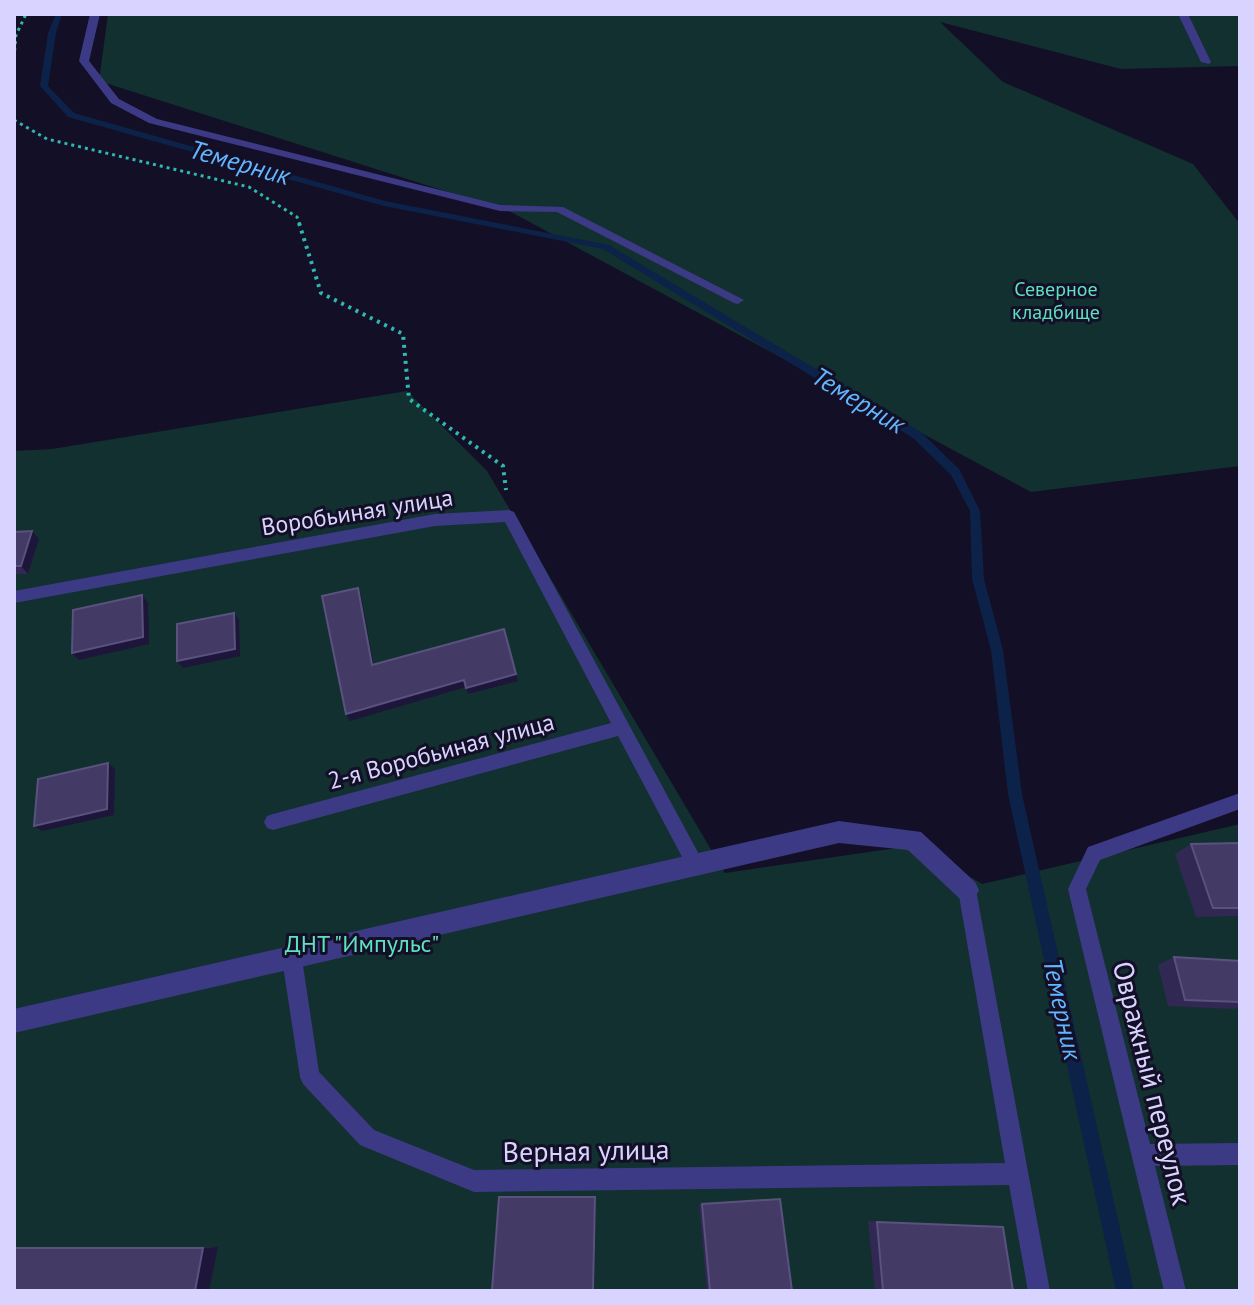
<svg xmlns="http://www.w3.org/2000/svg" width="1254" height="1305" viewBox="0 0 1254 1305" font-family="'PT Sans',sans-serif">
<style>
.green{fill:#12302f}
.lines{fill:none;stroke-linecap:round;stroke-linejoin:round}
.stream{fill:#0c2248;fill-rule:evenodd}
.path-far1{stroke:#2fb8b0;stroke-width:3;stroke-dasharray:3 4;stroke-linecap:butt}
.path{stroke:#2fb8b0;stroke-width:4;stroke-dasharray:3 5;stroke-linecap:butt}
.service{fill:#3d3a85;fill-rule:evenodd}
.minor{fill:#3d3a85;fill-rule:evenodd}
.wall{fill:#312854}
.shaded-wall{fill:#1d163a}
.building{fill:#433a66;stroke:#5a527e;stroke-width:2}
.labels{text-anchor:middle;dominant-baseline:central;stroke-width:6;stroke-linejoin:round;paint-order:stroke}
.far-park-label{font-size:20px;fill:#5fe0c0;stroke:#130f26}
.street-label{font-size:24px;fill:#d9d4ff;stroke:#130f26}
.park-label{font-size:24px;fill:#5fe0c0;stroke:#130f26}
.water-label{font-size:26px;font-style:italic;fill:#62b6ff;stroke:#130f26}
.near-street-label{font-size:28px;fill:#d9d4ff;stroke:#130f26}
</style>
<rect width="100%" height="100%" fill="#130f26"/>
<path class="green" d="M108,14H1240V66L1121,69L940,22L1003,82L1193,164L1240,224V466L1031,492L511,212L99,81Z
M407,391L487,471L725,873L917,845L982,884L1240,824V1291H14V451L52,449Z"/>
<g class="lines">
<path class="stream" d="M56,14H62L56,33L48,86L74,113L385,201L609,245L921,432L959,469L980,511L984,579L1003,650L1022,794L1134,1291H1116L1008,794L991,650L972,579L970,511L951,475L913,438L603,249L384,206L68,117L40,86L48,33Z"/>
<path class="path-far1" d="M14,58L16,35L26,14
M14,120L47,139L249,187L297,217L300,225"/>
<path class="path" d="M299,223L321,293L403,334L409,399L503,466L506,490"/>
<path class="service" d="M90,14H100L89,61L119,99L157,119L500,205L563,207L744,300L738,304L734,303L557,212L500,211L149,123L111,103L79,61Z
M1178,14H1188L1211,62L1209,64L1201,62Z
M509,510L514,512L701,858L704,864L701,870L695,873L689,870L618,736L273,830L267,828L264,822L267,816L273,814L611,723L505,522L435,526L14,603V591L435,514Z
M1240,793V809L1100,860L1086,889L1150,1144L1240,1143V1165L1155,1166L1186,1291H1164L1068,889L1088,847Z
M967,881L974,884L976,890L1050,1291H1028L1009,1185L474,1192L360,1145L303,1084L300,1077L282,959L285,952L292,949L299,952L302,959L319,1072L374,1130L474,1170L1005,1163L958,890L960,884Z"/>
<path class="minor" d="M839,821L921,832L975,882L979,890L975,898L967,901L959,898L908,850L839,843L14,1033V1009Z"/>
</g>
<path class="wall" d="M14,532L39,539L28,574H14Z
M1240,843V916L1196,917L1175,854L1191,844Z
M1174,957L1240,961V1007L1233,1009L1168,1006L1158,965Z
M780,1199L792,1291H707L699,1204Z
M868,1221L1003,1227L1013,1291H875Z
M14,1247H218L209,1291H14Z"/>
<path class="shaded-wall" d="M32,531L39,539L28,574L21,566Z
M358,588L361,595L375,672L372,665Z
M142,595L148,603L149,644L79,660L72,653Z
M234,613L239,620L240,656L183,668L177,661Z
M516,674L518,681L468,694L466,688Z
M464,680L466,687L350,721L346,714Z
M108,763L115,769L114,815L42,831L34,826Z
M595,1197H596L594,1291H593Z
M218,1247L209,1291H195L203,1248Z"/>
<path class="building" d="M32,531L21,566H14V532Z
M358,588L372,665L504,629L516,674L466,688L464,680L346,714L322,596Z
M142,595L143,637L72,653L73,610Z
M234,613L235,649L177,661V624Z
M108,763L107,809L34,826L38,779Z
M1240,843V908H1213L1191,844Z
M1174,957L1240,961V1002L1185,1000Z
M499,1197H595L593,1291H492Z
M780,1199L792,1291H710L702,1204Z
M877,1222L1003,1227L1013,1291H883Z
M14,1248H203L195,1291H14Z"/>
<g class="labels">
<g class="far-park-label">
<text x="1056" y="289">Северное<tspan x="1056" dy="23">кладбище</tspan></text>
</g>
<g class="street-label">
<text transform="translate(357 512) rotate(-9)">Воробьиная улица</text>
<text transform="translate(441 751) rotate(-15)">2-я Воробьиная улица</text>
</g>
<g class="park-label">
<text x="362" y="943">ДНТ "Импульс"</text>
</g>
<g class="water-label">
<text transform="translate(240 162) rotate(16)">Темерник</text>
<text transform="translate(859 400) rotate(31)">Темерник</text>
<text transform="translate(1063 1009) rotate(78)">Темерник</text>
</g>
<g class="near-street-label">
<text transform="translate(1153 1083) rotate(76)">Овражный переулок</text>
<text transform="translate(586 1150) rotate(-1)">Верная улица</text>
</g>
</g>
<rect width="1254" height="1305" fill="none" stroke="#d9d4ff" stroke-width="32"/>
</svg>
